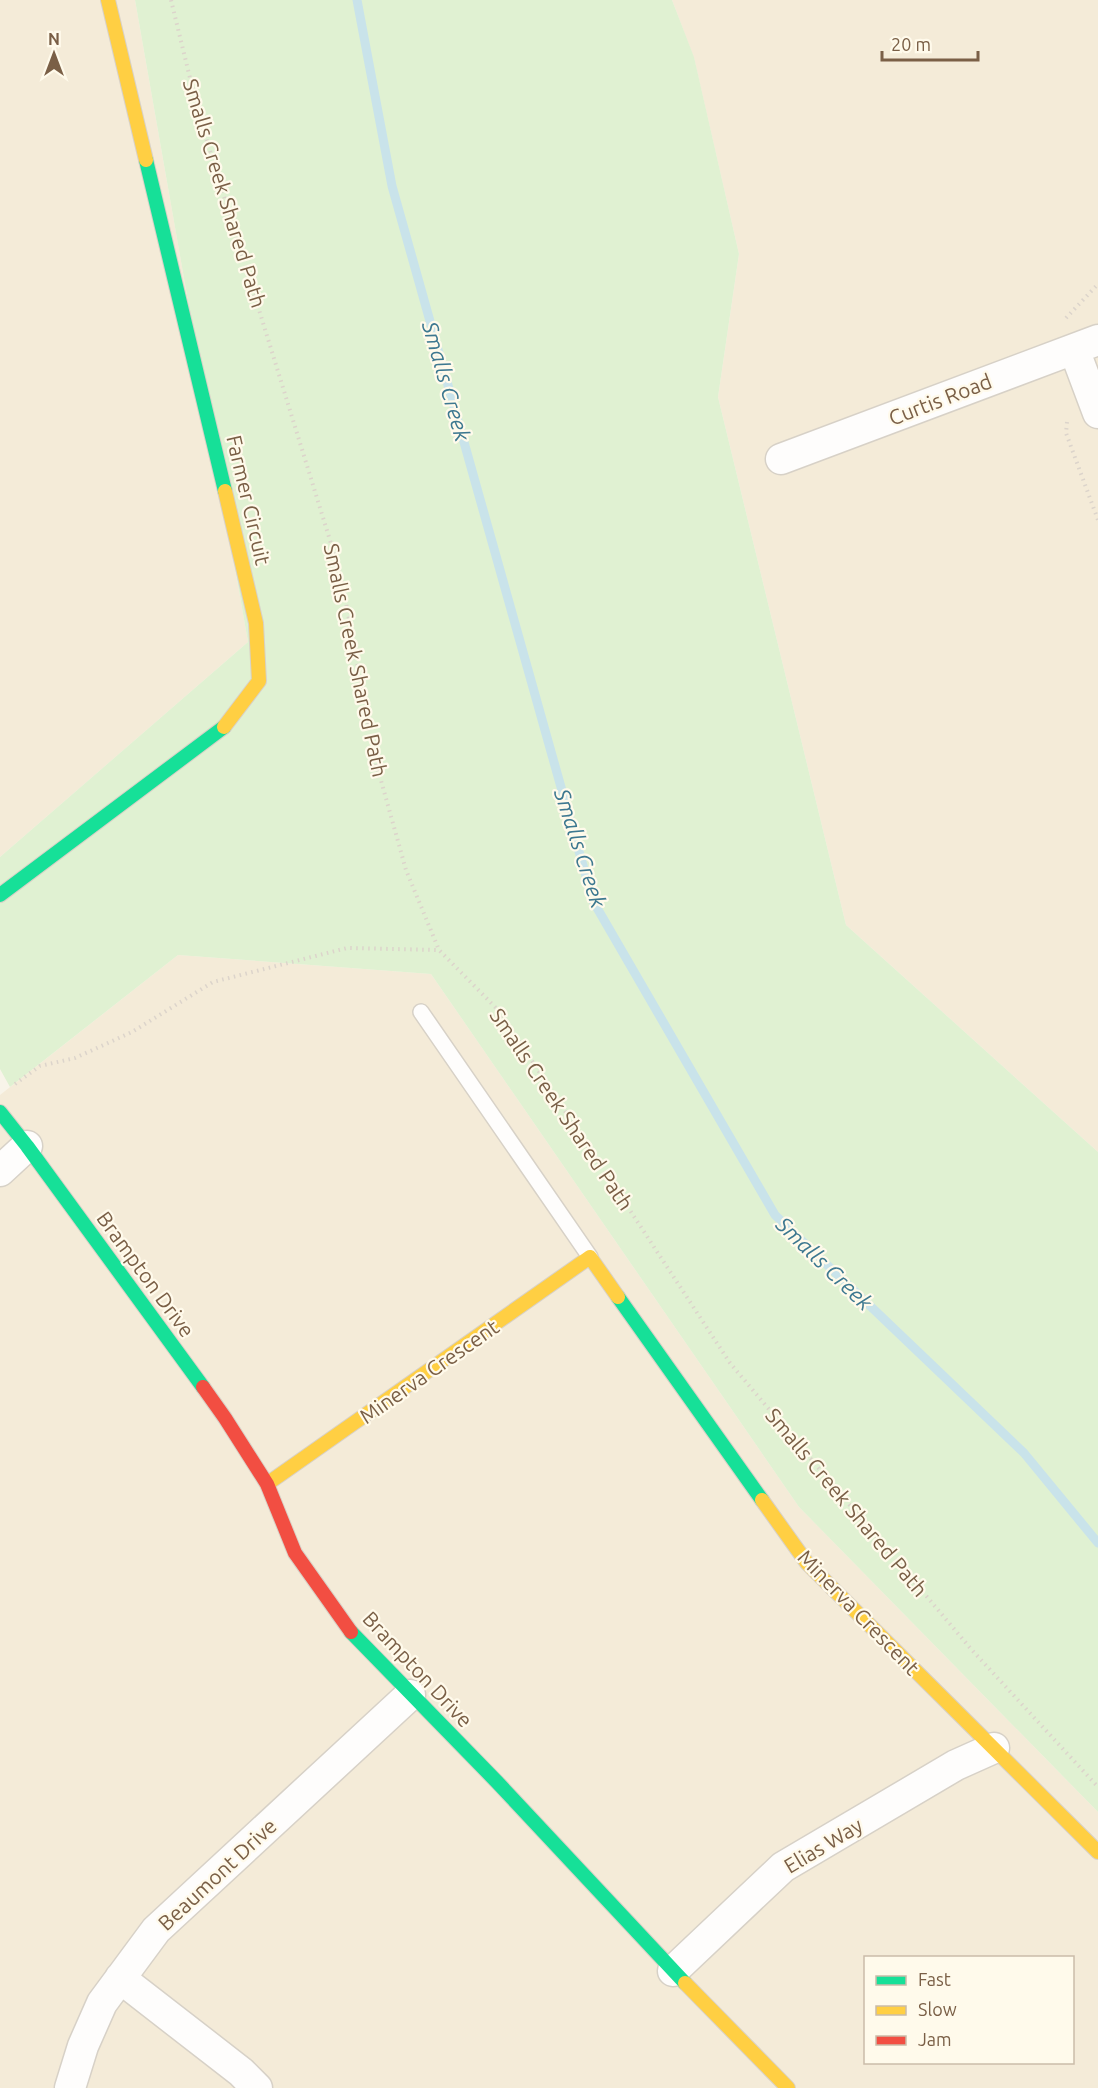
<svg xmlns="http://www.w3.org/2000/svg" width="1098" height="2088" viewBox="0 0 1098 2088" font-family="Ubuntu,sans-serif">
<style>
.residential{fill:#f4ebd8;fill-rule:evenodd}
.green{fill:#e0f1d2}
.lines{fill:none;stroke-linecap:round;stroke-linejoin:round}
.stream{stroke:#c9e3ea;stroke-width:9}
.lane-casing{stroke:#d7d1c7;stroke-width:18}
.street-casing{stroke:#d7d1c7;stroke-width:33}
.fast-casing{stroke:#d8d1c7;stroke-width:16}
.slow-casing{stroke:#d8d1c7;stroke-width:16}
.jam-casing{stroke:#d8d1c7;stroke-width:16}
.path{stroke:#dcd4cb;stroke-width:4;stroke-dasharray:1.5 4.5;stroke-linecap:butt}
.lane{stroke:#fefdfc;stroke-width:15}
.street{stroke:#fefdfc;stroke-width:30}
.fast{stroke:#16e098;stroke-width:14}
.slow{stroke:#ffcf43;stroke-width:14}
.jam{stroke:#f24e42;stroke-width:14}
.labels{text-anchor:middle;dominant-baseline:central;stroke-width:4.5;stroke-linejoin:round;paint-order:stroke}
.street-label{font-size:21px;fill:#7a5f46;stroke:#fffaeb}
.water-label{font-size:22px;font-style:italic;fill:#3d7890;stroke:#fffaeb}
</style>
<rect width="100%" height="100%" fill="#f8f4e9"/>
<path class="residential" d="M0,0H135L248,642L0,857Z
M672,0H1098V1152L846,925L718,397L739,254L694,58Z
M178,955L431,974L799,1507L1098,1812V2088H0V1095ZM866,1958H1072V2062H866Z"/>
<path class="green" d="M135,0H672L694,57L739,254L718,397L846,925L1098,1152V1812L799,1507L431,974L178,955L10,1087L0,1069V857L248,642Z"/>
<g class="lines">
<path class="stream" d="M357,0L392,186L593,901L775,1215L1024,1453L1098,1543"/>
<defs>
<path id="lane" d="M421,1012L590,1257"/>
<path id="street" d="M1074,349L1098,413
M781,459L1098,340
M0,1171L27,1146
M673,1971L783,1867L956,1765L994,1748
M120,1978L241,2072L257,2088
M70,2088L83,2046L102,2003L156,1930L410,1695"/>
<path id="fast" d="M146,160L225,491
M0,895L224,727
M0,1112L27,1146L203,1387
M618,1297L762,1500
M351,1632L498,1783L685,1983"/>
<path id="slow" d="M108,0L146,160
M224,727L259,681L256,623L225,491
M267,1484L590,1257L618,1297
M762,1500L807,1563L1098,1852
M685,1983L788,2088"/>
<path id="jam" d="M203,1387L225,1418L267,1484L295,1553L351,1632"/>
</defs>
<use href="#lane" class="lane-casing"/>
<use href="#street" class="street-casing"/>
<use href="#fast" class="fast-casing"/>
<use href="#slow" class="slow-casing"/>
<use href="#jam" class="jam-casing"/>
<path class="path" d="M171,0L199,115L341,576L375,759L406,870L439,950L500,1012L730,1363L971,1649L1098,1787
M1066,318L1098,284
M1067,422L1066,433L1098,520
M15,1084L40,1066L75,1058L132,1032L213,982L347,948L439,950"/>
<use href="#lane" class="lane"/>
<use href="#street" class="street"/>
<use href="#fast" class="fast"/>
<use href="#slow" class="slow"/>
<use href="#jam" class="jam"/>
</g>
<g class="labels">
<g class="street-label">
<text transform="translate(225 193) rotate(73)">Smalls Creek Shared Path</text>
<text transform="translate(940 399) rotate(-21)">Curtis Road</text>
<text transform="translate(249 500) rotate(77)">Farmer Circuit</text>
<text transform="translate(356 660) rotate(78)">Smalls Creek Shared Path</text>
<text transform="translate(562 1109) rotate(56)">Smalls Creek Shared Path</text>
<text transform="translate(146 1274) rotate(54)">Brampton Drive</text>
<text transform="translate(429 1371) rotate(-35)">Minerva Crescent</text>
<text transform="translate(847 1502) rotate(50)">Smalls Creek Shared Path</text>
<text transform="translate(859 1612) rotate(46)">Minerva Crescent</text>
<text transform="translate(418 1669) rotate(47)">Brampton Drive</text>
<text transform="translate(823 1845) rotate(-31)">Elias Way</text>
<text transform="translate(217 1874) rotate(-43)">Beaumont Drive</text>
</g>
<g class="water-label">
<text transform="translate(447 381) rotate(74)">Smalls Creek</text>
<text transform="translate(581 848) rotate(72)">Smalls Creek</text>
<text transform="translate(825 1263) rotate(44)">Smalls Creek</text>
</g>
</g>
<rect x="864" y="1956" width="210" height="108" fill="#fffaeb" stroke="#cabca9" stroke-width="1.5"/>
<rect x="876" y="1976" width="30" height="9" fill="#16e098" stroke="#cabca9" stroke-width="1.5"/>
<text x="918" y="1986" font-size="18" fill="#7a5f46">Fast</text>
<rect x="876" y="2006" width="30" height="9" fill="#ffcf43" stroke="#cabca9" stroke-width="1.5"/>
<text x="918" y="2016" font-size="18" fill="#7a5f46">Slow</text>
<rect x="876" y="2036" width="30" height="9" fill="#f24e42" stroke="#cabca9" stroke-width="1.5"/>
<text x="918" y="2046" font-size="18" fill="#7a5f46">Jam</text>
<g transform="translate(54 54)" stroke="#fffaeb" stroke-width="4.5" paint-order="stroke">
<path d="M0-4.5L10 22L0 15L-10 22Z" fill="#7a5f46"/>
<text y="-9" font-size="16" font-weight="bold" text-anchor="middle" fill="#7a5f46">N</text>
</g>
<path d="M882 51v9h96v-9" fill="none" stroke="#7a5f46" stroke-width="3"/>
<text x="891" y="51" font-size="18" fill="#7a5f46" stroke="#fffaeb" stroke-width="4.5" paint-order="stroke">20 m</text>
</svg>
